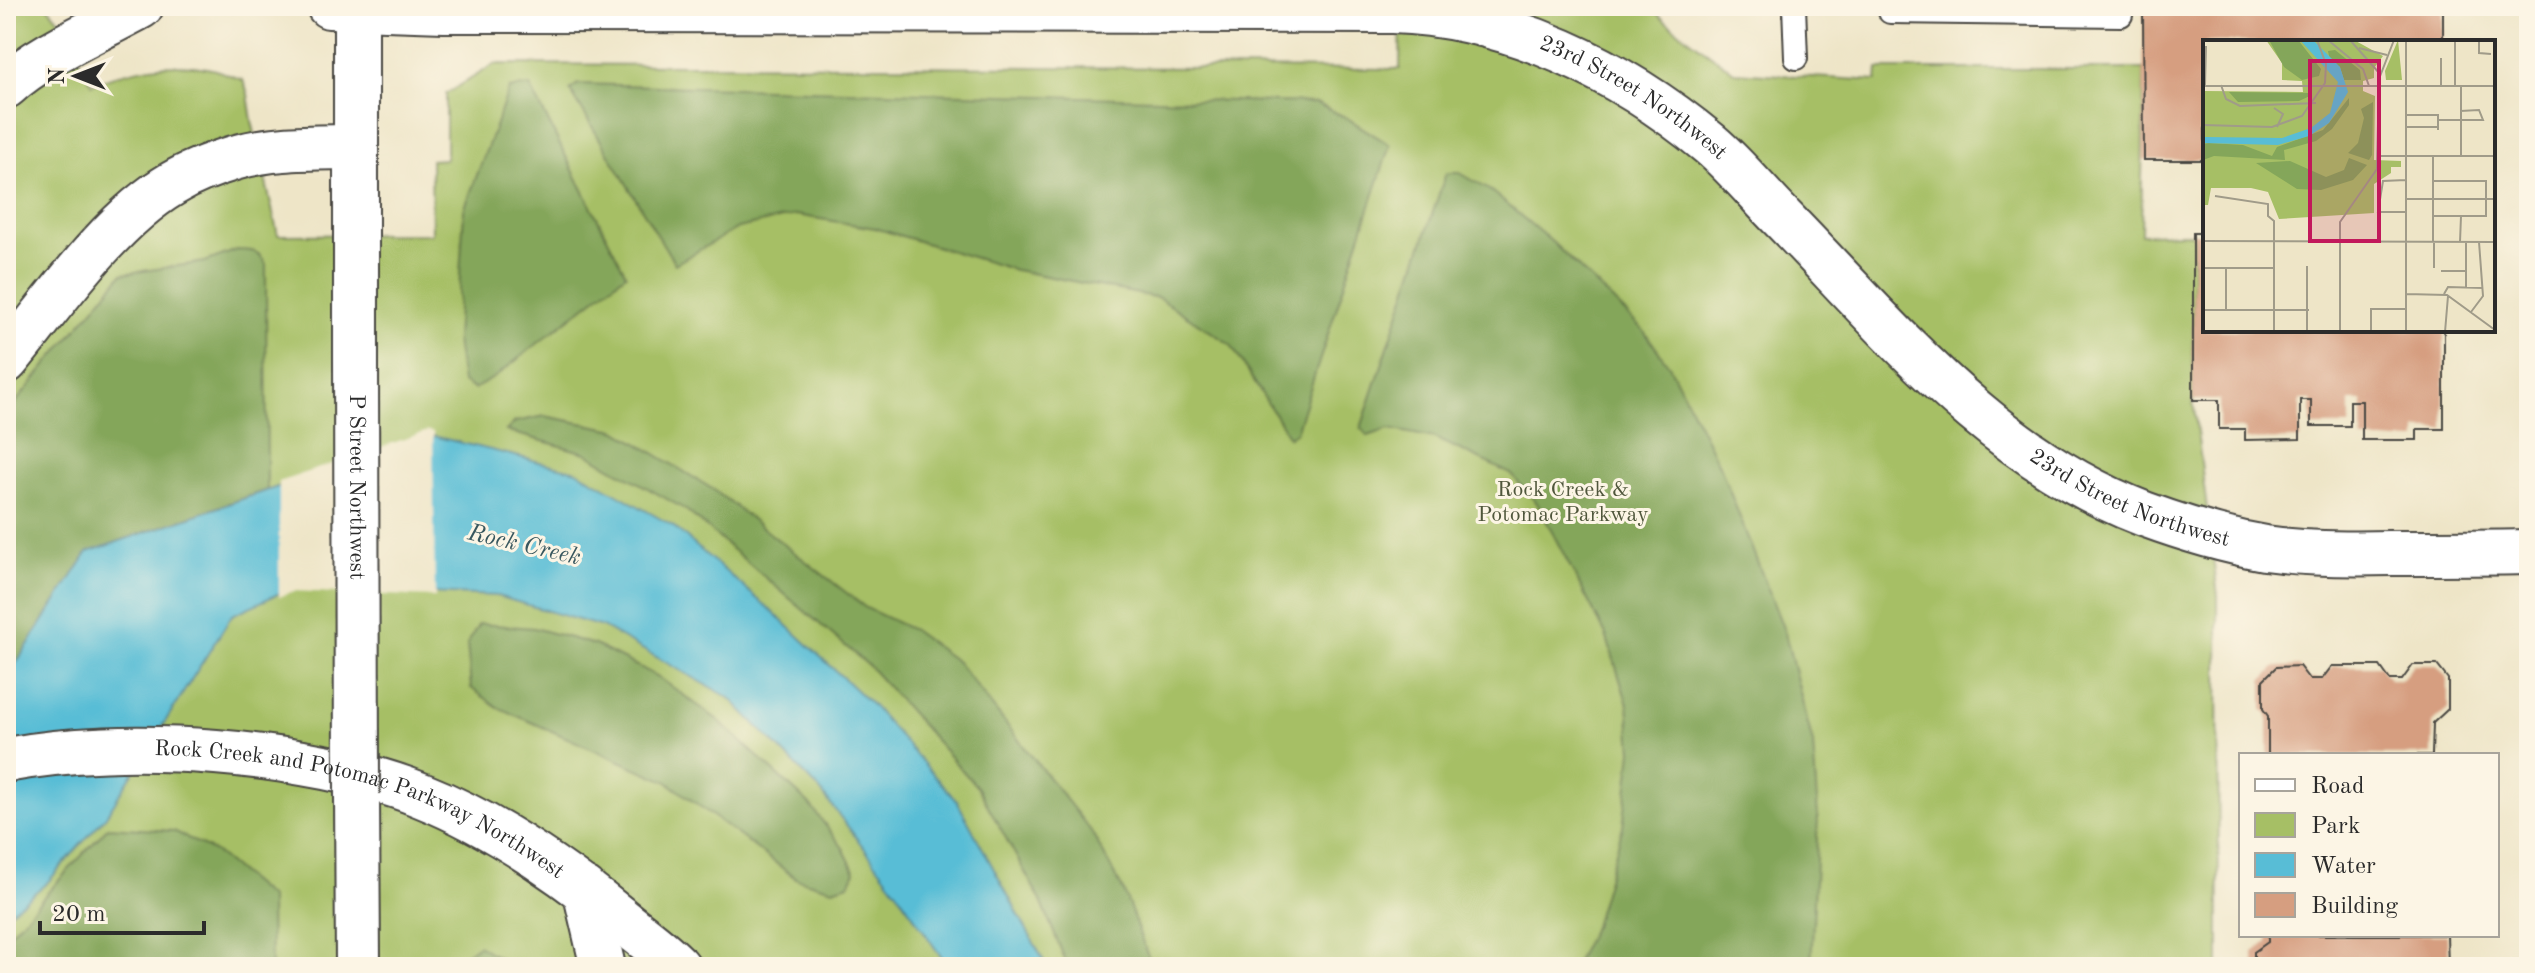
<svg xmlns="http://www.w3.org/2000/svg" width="2535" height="973" viewBox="0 0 2535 973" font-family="'Old Standard TT',serif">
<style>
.green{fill:#a6bf65;stroke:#687548;stroke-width:2}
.forest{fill:#84a65a;stroke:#586842;stroke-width:2}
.water{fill:#58bdd6;stroke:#427480;stroke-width:2}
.pier{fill:#eee5c7}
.building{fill:#d69e80}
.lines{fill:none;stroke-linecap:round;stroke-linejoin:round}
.lane-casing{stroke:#484742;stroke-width:26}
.street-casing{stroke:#484742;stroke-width:48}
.secondary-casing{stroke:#484742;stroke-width:48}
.primary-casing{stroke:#484742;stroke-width:48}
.lane{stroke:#fff;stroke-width:22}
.street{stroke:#fff;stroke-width:44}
.secondary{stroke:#fff;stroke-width:44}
.primary{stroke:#fff;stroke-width:44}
.secondary-bridge-casing{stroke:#484742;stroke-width:48;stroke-linecap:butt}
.secondary-bridge{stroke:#fff;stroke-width:44}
.labels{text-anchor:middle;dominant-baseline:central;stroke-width:6;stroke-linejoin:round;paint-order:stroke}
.street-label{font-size:22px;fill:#2b2b2b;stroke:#fcf5e5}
.park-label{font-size:22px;fill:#50573c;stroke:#fcf5e5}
.water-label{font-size:24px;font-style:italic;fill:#38575e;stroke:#fcf5e5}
.inset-road{fill:none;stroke:#a09b89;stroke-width:2}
.view{fill:#c2185b;fill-opacity:0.15;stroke:#c2185b;stroke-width:4}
.inset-edge{fill:none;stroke:#2b2b2b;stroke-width:4}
</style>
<rect width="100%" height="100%" fill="#fcf5e5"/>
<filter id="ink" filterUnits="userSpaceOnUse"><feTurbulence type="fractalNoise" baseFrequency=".0125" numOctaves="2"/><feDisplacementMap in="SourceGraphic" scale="16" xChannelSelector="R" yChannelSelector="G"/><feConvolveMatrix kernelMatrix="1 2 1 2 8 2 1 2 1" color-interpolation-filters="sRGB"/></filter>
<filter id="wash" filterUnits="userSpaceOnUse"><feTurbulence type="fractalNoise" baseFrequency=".006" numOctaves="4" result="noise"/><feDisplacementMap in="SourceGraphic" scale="32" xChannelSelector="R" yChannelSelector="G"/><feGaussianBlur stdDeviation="1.8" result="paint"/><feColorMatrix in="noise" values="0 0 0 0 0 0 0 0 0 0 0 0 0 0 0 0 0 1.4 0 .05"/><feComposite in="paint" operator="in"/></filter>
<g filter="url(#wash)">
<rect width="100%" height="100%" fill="#eee5c7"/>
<path class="green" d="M6,6H47L60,21L92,84C129,69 167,60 207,68C219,70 231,76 243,80L248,94L252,121L278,235L432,234L431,160L446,159V94L495,64L1400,69L1401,6H1650L1665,21L1734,72L1877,81L1878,69H2144L2141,234L2193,233V400L2218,596L2219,967H6Z"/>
<path class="forest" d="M578,84L1316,103L1347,118L1390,145L1296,432L1289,437L1231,345L1159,298L1015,270L875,228L796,215L738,228L675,264L570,90Z
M530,86L626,274L495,377L474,389L462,382L456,340L464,210L509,89Z
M1446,173H1460L1491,191L1552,242L1643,330L1670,367L1721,469L1785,633L1813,744L1818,817L1811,967H1573L1594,926L1623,827L1632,751L1628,705L1606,635L1537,503L1511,474L1435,438L1389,429L1368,436L1361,428Z
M237,250C251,250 259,250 266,264L267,490L88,552L6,679V414L122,274L205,262Z
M545,416L616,430L714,490L866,608L913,630L957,662L1091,831L1124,892L1152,967H1068L1041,901L978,788L869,666L686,510L586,453L506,431L515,422Z
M479,624L534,628L595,645L657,676L718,720L809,804L843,848L855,872L849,884L833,889L797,879L666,781L499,708L471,688L467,644Z
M108,827L174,831L215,852L270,898L271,967H6V938Z
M478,945L504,961L508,967H460L464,955Z"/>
<path class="water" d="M429,435L577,471L673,526L775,614L871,704L957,801L1047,967H948L896,890L819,789L730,698L602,627L497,596L293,587L232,615L106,816L47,883L6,915V679L88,552Z"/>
<path class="pier" d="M428,431L433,432L435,597L294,591L279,597V482Z"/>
<g id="blocks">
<path class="building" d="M2143,6H2443V42H2205V160H2144Z
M2193,233H2205V330H2444V429H2417V440H2362V401H2350V426H2311V400H2300V439L2245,440V429H2219V400H2193Z
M2413,665H2437L2448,679V709L2433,723L2432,755H2268V716L2263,709V680L2276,667L2299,666L2309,679H2322L2332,666H2380L2390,680H2402Z
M2268,935H2447L2448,967H2254V952L2268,942Z"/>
</g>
</g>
<g filter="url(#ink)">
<use href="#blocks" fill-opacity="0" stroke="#484742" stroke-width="2"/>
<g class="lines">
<defs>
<path id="lane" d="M1794,6L1796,58
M1888,6L1890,12L2121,15L2122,6"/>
<path id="street" d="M6,86C39,55 100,29 141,6"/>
<path id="secondary" d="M356,6V357
M357,794L358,967"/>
<g id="primary">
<path id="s1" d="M329,6L444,10L1392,11C1509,15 1621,70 1710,144C1736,166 1759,195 1784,220C1893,332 1992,456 2144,514C2182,528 2225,541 2265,548C2306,554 2349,554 2390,553C2436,553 2483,553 2529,552"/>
<path d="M6,361C54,303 108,222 172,184C190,173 214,164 234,158C273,146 315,148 355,147"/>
<path id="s2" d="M6,760C124,737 309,750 421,795C489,822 560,870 617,916C637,933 660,948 678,967"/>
<path d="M585,890L603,967"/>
</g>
</defs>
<use href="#lane" class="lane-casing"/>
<use href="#street" class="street-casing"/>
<use href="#secondary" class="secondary-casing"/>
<use href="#primary" class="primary-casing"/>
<use href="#lane" class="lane"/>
<use href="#street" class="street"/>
<use href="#secondary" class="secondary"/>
<use href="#primary" class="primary"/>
<defs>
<g id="secondary-bridge">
<path id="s3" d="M356,357L357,794"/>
</g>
</defs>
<use href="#secondary-bridge" class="secondary-bridge-casing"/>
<use href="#secondary-bridge" class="secondary-bridge"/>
</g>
</g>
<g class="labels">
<g class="street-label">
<text stroke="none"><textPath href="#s1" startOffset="1324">23rd Street Northwest</textPath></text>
<text stroke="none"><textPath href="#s3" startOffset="130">P Street Northwest</textPath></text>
<text stroke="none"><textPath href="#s1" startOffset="1970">23rd Street Northwest</textPath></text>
<text stroke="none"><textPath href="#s2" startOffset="366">Rock Creek and Potomac Parkway Northwest</textPath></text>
</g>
<g class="park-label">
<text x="1563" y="490">Rock Creek &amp;<tspan x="1563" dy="25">Potomac Parkway</tspan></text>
</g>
<g class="water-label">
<text transform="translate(524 546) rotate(13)">Rock Creek</text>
</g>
</g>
<g transform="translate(2203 40)">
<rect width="292" height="292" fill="#eee5c7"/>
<path d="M63,0H151L180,16L171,28V38L160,41V51L172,56L171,120L198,121V127H188V133L171,144V173L76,179L65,152L48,148H8L5,165H0V51L100,52L99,41L79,40V23ZM195,0L199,40H183L182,31Z" fill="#a6bf65"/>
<path d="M66,0H95L118,29L116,36L99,40L81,27ZM132,10L157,30L158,40H141L137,27L127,21L125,11ZM26,52L107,53L109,55L96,61L35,62ZM146,58V65L129,89L113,101L81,110L82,120L11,116L0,120V104L6,103L40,105L69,116L74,107L120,90ZM170,62L169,115L166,120L145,113L155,103L161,78L158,69ZM146,118L164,125L150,140L118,150L94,149L53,123L87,121L123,137L141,130Z" fill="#84a65a"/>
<path d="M97,0H110L137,27L145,52L126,83L106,96L75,105L0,103L2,97L79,98L108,88L127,73L135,42Z" fill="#58bdd6"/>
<path class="inset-road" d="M125,0L160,29L166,46M147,0L177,34M252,1V46M261,1H276V13L288,14M156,8L184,15M238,18V46M2,45L3,6M18,45L23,59L37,66L113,63M0,46H292M258,46V116M71,68L80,74L74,87M203,75H235V90M235,80H280L276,70L257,71M0,85L69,87L99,76L122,43L123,24L114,0M203,87H235M175,116H292M12,156L65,164V176L71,181V292M203,159H292M203,172H175L180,141L203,140M230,176H283V141H230M0,201L292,202M230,202V116M257,202L258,176M263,202V247M0,228H71M231,228V203M238,231H263M203,254L244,255L292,290M241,254L245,247L280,248M0,270H106M23,270V228M268,272L280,256L276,202M104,292V226M137,292V182L174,129L176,39L191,0M168,292V269H203M203,292V0M242,292L245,256"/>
<path class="view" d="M107,21H176V201H107Z"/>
<rect width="292" height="292" class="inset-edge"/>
</g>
<rect width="2535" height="973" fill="none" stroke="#fcf5e5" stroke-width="32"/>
<rect x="2239" y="753" width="260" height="184" fill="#fcf5e5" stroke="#a8a49b" stroke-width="2"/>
<rect x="2255" y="779" width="40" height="12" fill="#ffffff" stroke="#a8a49b" stroke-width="2"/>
<text x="2311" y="793" font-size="24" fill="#2b2b2b">Road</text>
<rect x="2255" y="813" width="40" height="24" fill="#a6bf65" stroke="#a8a49b" stroke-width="2"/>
<text x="2311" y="833" font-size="24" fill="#2b2b2b">Park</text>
<rect x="2255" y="853" width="40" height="24" fill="#58bdd6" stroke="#a8a49b" stroke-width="2"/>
<text x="2311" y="873" font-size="24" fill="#2b2b2b">Water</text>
<rect x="2255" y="893" width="40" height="24" fill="#d69e80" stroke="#a8a49b" stroke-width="2"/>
<text x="2311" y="913" font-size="24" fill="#2b2b2b">Building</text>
<g transform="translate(76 76) rotate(270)" stroke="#fcf5e5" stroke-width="6" paint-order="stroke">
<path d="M0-6L14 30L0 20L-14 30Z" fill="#2b2b2b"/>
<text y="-12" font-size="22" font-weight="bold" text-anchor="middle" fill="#2b2b2b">N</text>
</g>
<path d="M40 921v12h164v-12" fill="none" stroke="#2b2b2b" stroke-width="4"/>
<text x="52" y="921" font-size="24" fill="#2b2b2b" stroke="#fcf5e5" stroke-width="6" paint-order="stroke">20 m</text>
</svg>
